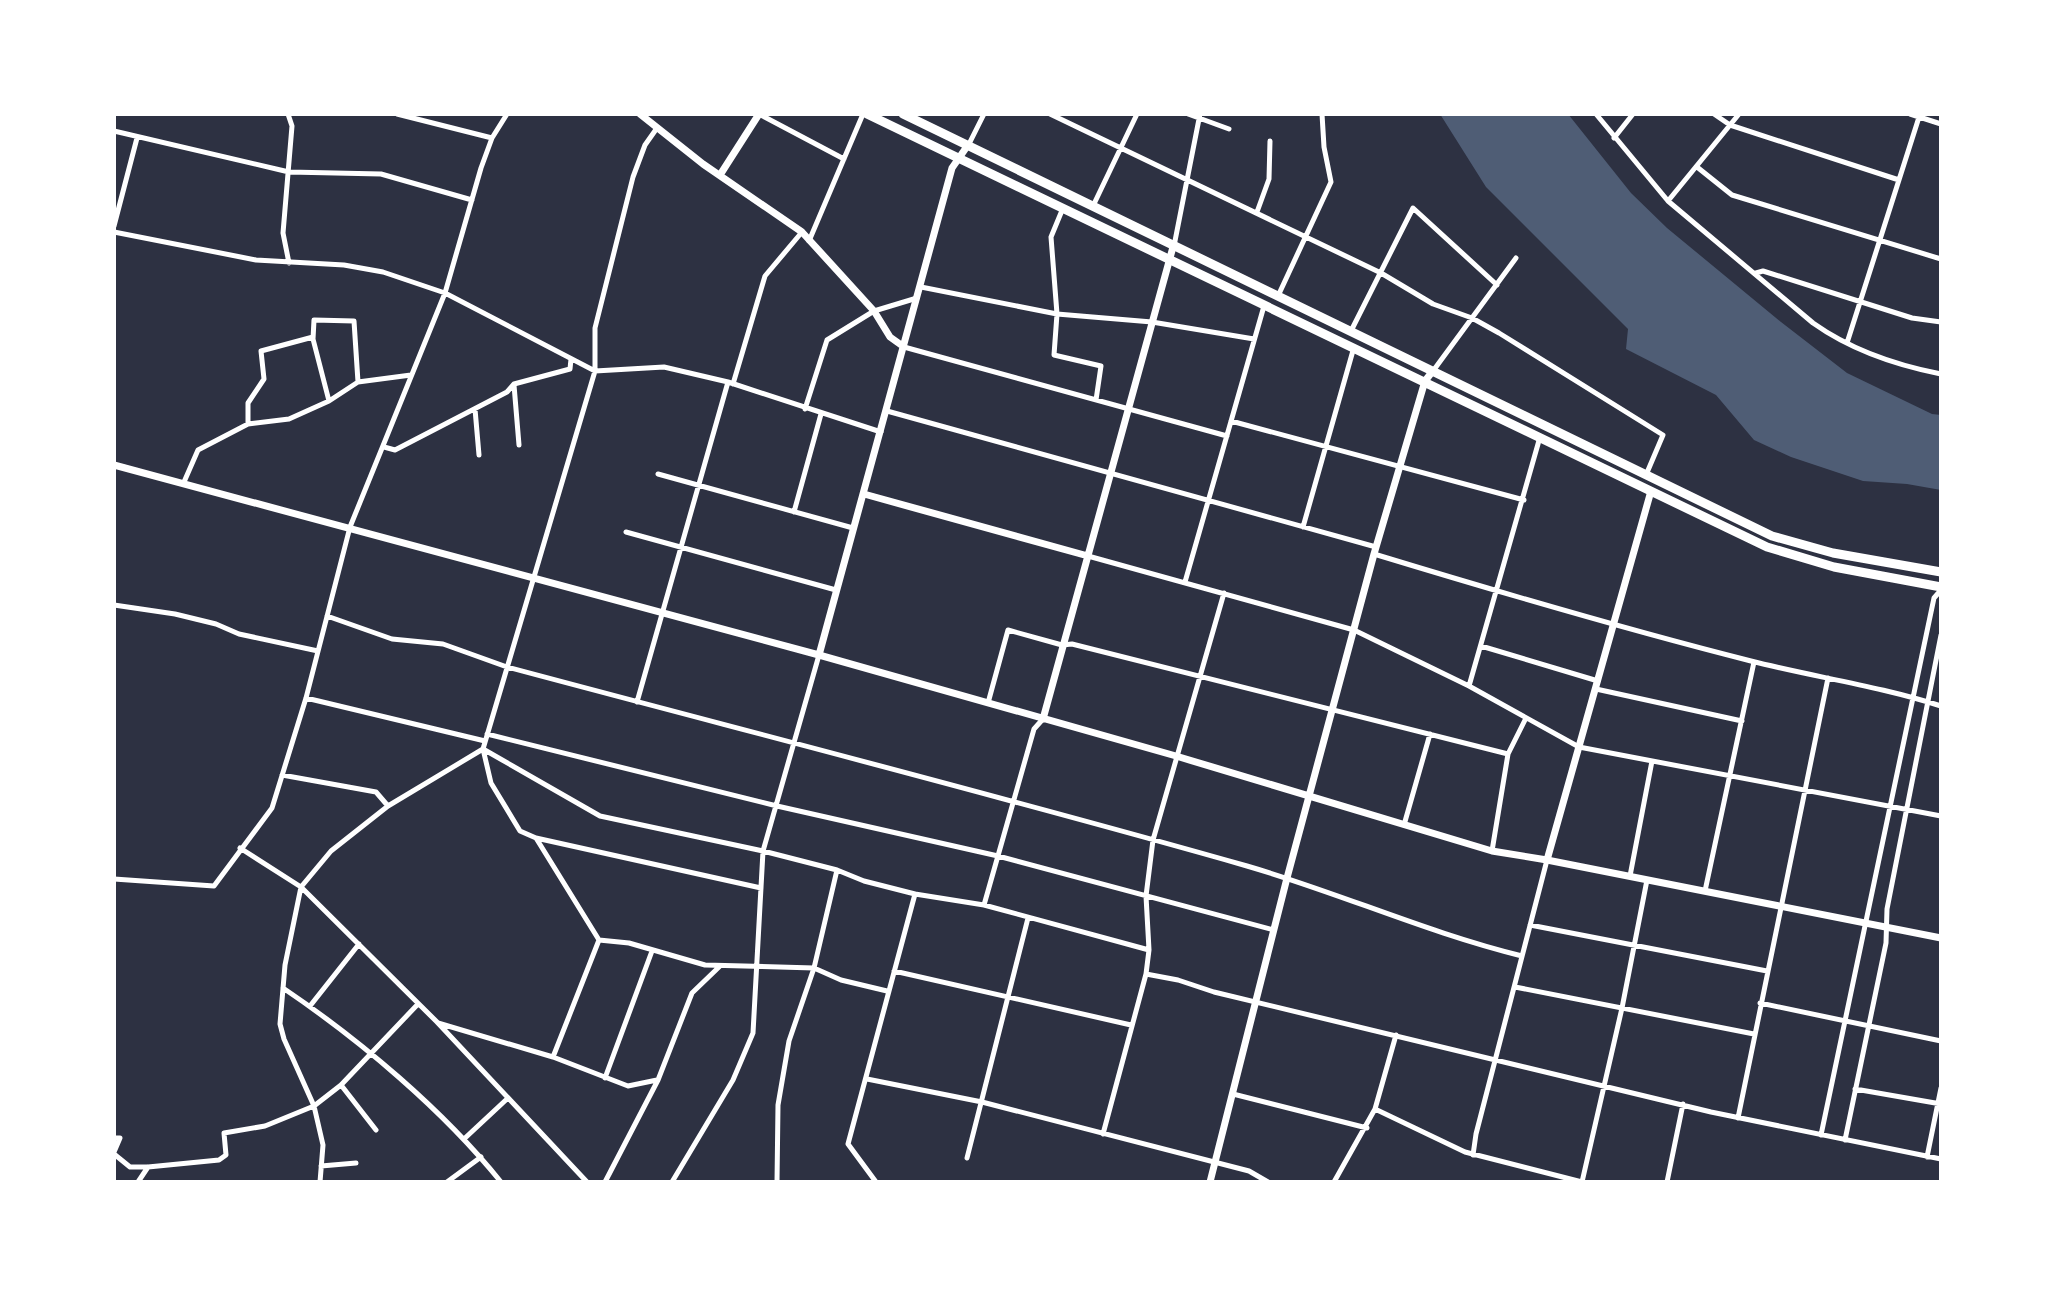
<svg xmlns="http://www.w3.org/2000/svg" width="2055" height="1296" viewBox="0 0 2055 1296" font-family="'DM Sans',sans-serif">
<style>
.water{fill:#4f5d75}
.lines{fill:none;stroke-linecap:round;stroke-linejoin:round}
.minor{stroke:#fff;stroke-width:5}
.tertiary{stroke:#fff;stroke-width:7}
.trunk{stroke:#fff;stroke-width:9}
</style>
<rect width="100%" height="100%" fill="#2d3142"/>
<path class="water" d="M1440,114H1568L1631,193L1667,228L1781,322L1847,373L1932,414L1941,415V490L1907,484L1863,481L1791,457L1754,440L1716,395L1626,349L1628,329L1486,187Z"/>
<g class="lines">
<path class="minor" d="M288,114L292,126L283,233L289,263
M397,114L492,138
M759,114L844,159
M1050,114L1381,273L1433,304L1472,318L1499,333L1663,435L1646,475
M1188,114L1229,129
M1596,114L1668,201L1813,323C1851,350 1895,365 1941,374
M1714,114L1730,125L1899,180
M1910,114L1941,124
M114,131L289,172L381,174L472,200
M1614,138L1633,114
M969,144L984,114
M1697,167L1732,195L1941,259
M1668,201L1739,114
M1093,206L1137,114
M1063,208L1051,237L1057,314L1054,355L1101,366L1096,400
M1257,212L1269,179L1270,141
M114,226L137,138
M114,232L256,260L344,265L383,272L445,293L595,371L664,367L728,382L881,432
M809,241L863,114
M1174,246L1200,114
M1756,273L1763,271L1912,318L1941,322
M921,287L1057,314L1152,322L1254,339
M1278,296L1331,182L1324,147L1322,114
M1351,331L1413,208L1497,285
M1847,343L1920,114
M904,347L1227,436
M1433,371L1516,258
M733,384L765,276L802,232
M514,385L519,445
M329,401L313,339L314,320L354,321L358,382
M475,409L479,455
M805,409L827,340L874,311L917,298
M887,411L1376,547
M1231,421L1524,500
M248,424V403L264,379L261,351L313,337
M384,447L395,450L507,392L514,384L570,369L571,359
M658,474L853,528
M184,482L198,450L248,424L289,419L329,401L358,382L411,375
M794,512L821,414
M1303,527L1354,347
M626,532L836,590
M1374,554C1499,592 1624,629 1751,661C1814,677 1879,686 1941,706
M1088,556L1354,630L1469,686L1579,747L1941,816
M1185,582L1264,306
M1224,593L1153,840L1146,896L1149,950L1146,974L1178,980L1214,992L1711,1112L1941,1159
M114,605L175,614L216,624L239,634L318,651
M327,616L392,639L443,644L507,667C754,733 1001,796 1247,866C1340,893 1428,933 1522,956
M1481,646L1598,681
M1469,686L1540,437
M1596,689L1742,721
M306,698L485,741
M637,702L728,382
M988,703L1008,630L1062,645L1072,644L1508,754
M487,734L777,806L998,856L1274,930
M483,749L600,816L763,851L837,870L864,881L915,894L984,905L1149,950
M282,775L376,792L388,806
M1404,825L1430,734
M536,838L761,888
M240,848L301,887L437,1022L587,1182
M1492,851L1508,754L1526,718
M1630,876L1652,761
M114,879L214,886L272,808L306,698L350,527L445,293L481,168L492,138L507,114
M1705,891L1754,662
M984,905L1034,729L1043,719
M1530,925L1767,971
M599,940L536,838L520,831L491,783L483,749L595,371V328L633,177L645,145L657,128
M599,940L629,943L705,965L814,968L841,980L887,991
M894,971L1131,1025
M1515,987L1754,1034
M283,988C360,1040 443,1110 501,1182
M1760,1003L1941,1041
M310,1006L359,944
M438,1023L553,1057L628,1086L657,1080
M553,1057L599,940
M605,1078L652,951
M867,1079L982,1102L1249,1171L1268,1182
M341,1085L376,1130
M1855,1089L1941,1104
M1233,1094L1367,1128
M1375,1109L1465,1152L1582,1182
M1738,1118L1828,678
M1103,1134L1146,974
M1821,1135L1934,598L1941,590
M114,1138H120L114,1152
M464,1139L508,1098
M1845,1140L1886,943L1887,909L1941,635
M114,1154L130,1167H147
M1473,1155L1476,1134L1547,860
M1927,1157L1941,1088
M967,1158L1028,918
M321,1166L356,1163
M138,1182L148,1167L219,1160L226,1155L224,1133L265,1126L314,1106L284,1039L280,1024L285,965L301,887L331,851L388,806L483,749
M320,1182L323,1145L314,1106L341,1085L418,1004
M447,1182L481,1157
M605,1182L658,1080L692,993L719,967
M672,1182L733,1080L753,1033L763,851L819,655
M777,1182L778,1105L789,1041L814,968L837,870
M876,1182L848,1144L915,894
M1334,1182L1375,1109L1396,1035
M1582,1182L1622,1008L1647,880
M1667,1182L1683,1104"/>
<path class="tertiary" d="M640,114L703,164L802,232L874,311L890,337L904,347
M720,175L759,114
M114,465L819,655L1176,756L1492,851L1547,860L1941,938
M864,494L1088,556
M819,655L952,168L968,145
M1043,719L1173,247
M1547,860L1651,491
M1210,1182L1287,878L1374,554L1425,381L1432,372"/>
<path class="trunk" d="M867,114L1767,547L1834,567L1941,587
M903,114L1772,536L1833,553L1941,572"/>
</g>
<rect width="2055" height="1296" fill="none" stroke="#ffffff" stroke-width="232"/>
</svg>
